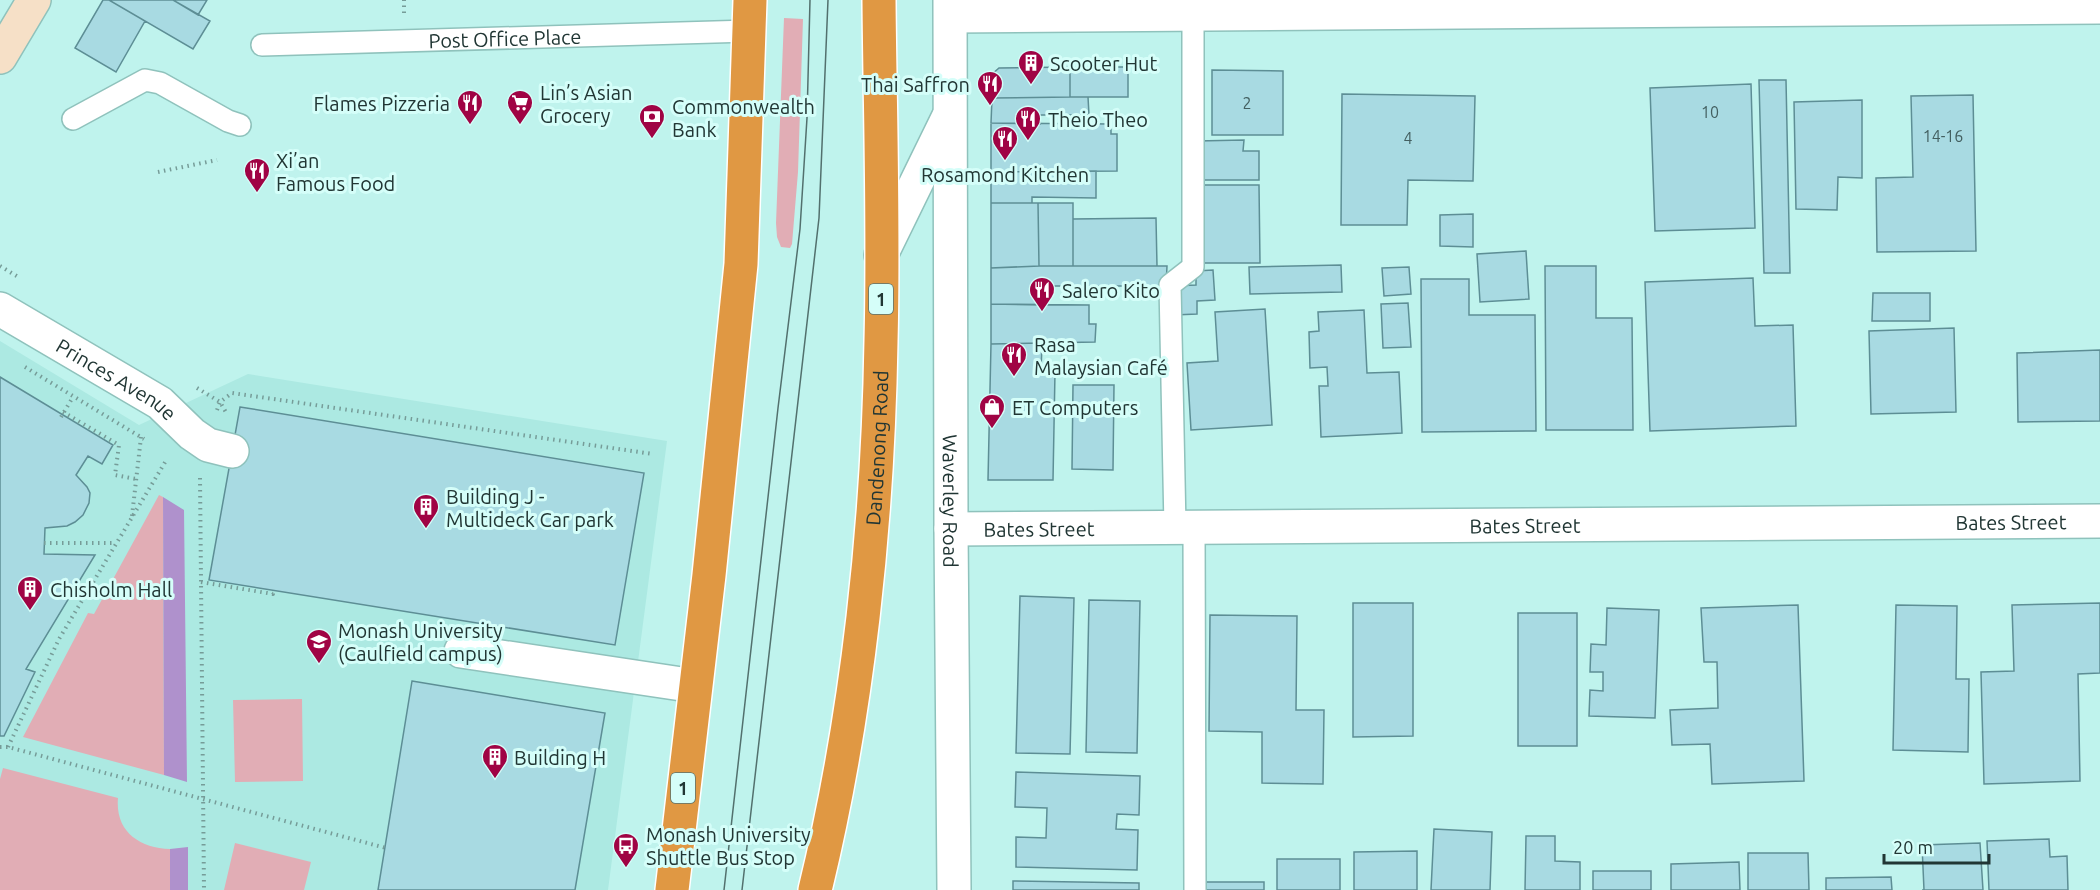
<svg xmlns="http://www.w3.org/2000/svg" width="2100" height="890" viewBox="0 0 2100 890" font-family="Ubuntu,sans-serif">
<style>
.built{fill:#ace9e2}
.green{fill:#e1adb5}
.water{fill:#af91cc}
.building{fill:#a8dae2;stroke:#5d8e95;stroke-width:1.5}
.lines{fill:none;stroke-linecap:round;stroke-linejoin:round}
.lane-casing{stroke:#8fc2bc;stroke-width:24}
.street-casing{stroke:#8fc2bc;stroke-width:36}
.secondary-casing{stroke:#8fc2bc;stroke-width:36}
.highway-casing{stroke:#fff;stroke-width:36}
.path{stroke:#769c98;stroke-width:4;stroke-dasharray:1.5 4.5;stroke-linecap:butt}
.lane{stroke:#fff;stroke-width:21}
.street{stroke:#fff;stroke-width:33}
.secondary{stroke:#f6e0c7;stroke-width:33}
.highway{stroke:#e09843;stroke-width:33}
.tram{stroke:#52706d;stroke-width:1.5}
.labels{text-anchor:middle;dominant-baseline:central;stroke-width:6;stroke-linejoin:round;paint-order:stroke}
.number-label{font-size:16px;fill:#435f60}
.shield{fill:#d5fef9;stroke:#57726f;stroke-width:1.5}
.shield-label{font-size:18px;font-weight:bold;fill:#213634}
.street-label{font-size:20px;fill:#213634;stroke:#d5fef9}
.poi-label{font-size:20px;fill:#213634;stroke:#d5fef9;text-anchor:start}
</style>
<rect width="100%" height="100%" fill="#bff3ed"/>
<path class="built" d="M0,341L139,425L248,374L667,441L608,890H0Z"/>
<path class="green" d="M784,18L803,19L798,172L792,244L790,248L781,247L777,237L776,223Z
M159,495L163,497L164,775L23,737L88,613L94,614Z
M302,699L303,781L235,782L233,700Z
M3,768L118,798C115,831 139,848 170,849V890H0V779Z
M235,843L311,862L304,890H224Z"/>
<path class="water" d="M163,497L184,510L187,782L164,775Z
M188,847V890H170V849Z"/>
<path class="building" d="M103,0H109L145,21L116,72L75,48Z
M109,0H173L210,21L193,49Z
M173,0H207L198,15Z
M1070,67V97L992,98L991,75L999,68Z
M1070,67H1128V97H1070Z
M1212,70L1283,71V135H1212Z
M1759,80H1786L1790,273H1764Z
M1751,84L1755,228L1655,231L1650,88Z
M1342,94L1475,96L1473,181L1408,180L1407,225H1341Z
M1973,95L1976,251L1877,252L1876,178L1913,177L1911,96Z
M1070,97H1088L1089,115H1040V124L991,123L992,98Z
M1862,100V178L1838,177L1837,210L1796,209L1794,102Z
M991,123L1111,124V134H1117V171L991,172Z
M1244,140L1243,151H1259V180H1197V141Z
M1096,171V198L1032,197V203H991V172Z
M1196,185H1259L1260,263H1196Z
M991,203H1038L1039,266L991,268Z
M1038,203H1073V266H1039Z
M1473,214V247L1440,246V215Z
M1156,218L1157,266H1073V219Z
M1526,251L1529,299L1480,302L1477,254Z
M1341,265L1342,292L1250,294L1249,267Z
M1039,266H1167L1166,286H1041V305L991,304V268Z
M1545,266H1596V318H1632L1633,430H1546Z
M1409,267L1411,294L1384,296L1382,268Z
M1213,270L1215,300L1197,301V314L1174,315L1172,286L1196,285V271Z
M1753,278L1755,326L1793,325L1796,426L1650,431L1645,282Z
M1421,279H1469V315H1535L1536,431L1422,432Z
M1873,293H1930V321H1872Z
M1408,303L1411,347L1383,348L1381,304Z
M991,304L1089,305V324H1096L1095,342L991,344Z
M1265,309L1272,425L1191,430L1187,363L1218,361L1215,312Z
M1364,310L1367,373L1399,372L1402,433L1321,437L1319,386H1328L1327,367L1310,368L1309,332L1319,331L1318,312Z
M1954,328L1956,412L1871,414L1869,331Z
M1042,343L1041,372H1055L1053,480H988L991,344Z
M2100,350V421L2018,422L2017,353Z
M0,377L113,445L102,464L88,456L76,475L87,487L90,493L89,503L83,515L75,522L67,526L45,528L44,554L95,555L26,669L35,672L4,736H0Z
M1073,385H1114L1113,470L1072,469Z
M240,407L644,473L615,645L209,580Z
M1020,596L1074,598L1070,754L1016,753Z
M1089,600L1140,601L1137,753L1086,752Z
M1353,603H1413V736L1353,737Z
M2100,603V673L2078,674L2080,781L1984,784L1981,672L2014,671L2012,605Z
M1798,605L1804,781L1712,784L1710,744L1672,745L1670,710L1718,708L1717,662H1704L1701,608Z
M1896,605L1957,606L1956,679H1969L1968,752L1893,750Z
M1607,608L1659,610L1655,718L1589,716L1590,690L1603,691V672H1590L1591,644L1606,645Z
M1518,613H1577V746H1518Z
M1210,615L1297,616L1296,710H1324L1323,784L1262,783V732L1209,731Z
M412,681L605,713L575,890H378Z
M1016,772L1140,776L1139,815L1117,814L1116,829L1138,830L1137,870L1016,867V837L1046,838L1047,808L1015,807Z
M1434,829L1492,832L1490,890H1431Z
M1526,836H1555V861L1580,862V890H1525Z
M2049,839L2050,857L2067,856L2068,890H1989L1987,841Z
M1980,843L1983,890H1922H1924L1922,845Z
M1417,851V890H1354V852Z
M1748,853H1808L1809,890H1748Z
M1277,859H1340V890H1277Z
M1739,862L1740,890H1671V864Z
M1593,871H1651V890H1593Z
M1891,877L1892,890H1826V878Z
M1013,881L1139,883V890H1013Z
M1204,882H1264V890H1204Z"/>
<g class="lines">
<defs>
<g id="lane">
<path id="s1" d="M262,45L749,31"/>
<path d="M73,119L145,80L160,83L228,121L240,125"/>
<path d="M1175,527L1170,285L1193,267V13"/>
<path d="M1194,527L1195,890"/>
</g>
<g id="street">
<path id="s2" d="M950,0L951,529L954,890"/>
<path d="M951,16L2100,7"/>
<path d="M881,255L948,118"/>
<path id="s3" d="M0,309L160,403L192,434L208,445L232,451"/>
<path id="s4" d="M951,529L2100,521"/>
<path d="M461,651L695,686"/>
</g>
<path id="secondary" d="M0,57L34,0"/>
<g id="highway">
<path d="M672,890L709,575L741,264L750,0"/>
<path id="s5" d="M815,890C858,714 878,522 881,341C884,227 880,113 879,0"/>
</g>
</defs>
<use href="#lane" class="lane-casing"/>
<use href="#street" class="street-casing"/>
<use href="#secondary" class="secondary-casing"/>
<use href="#highway" class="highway-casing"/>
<path class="path" d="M404,13V0
M158,172L217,160
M0,266L20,278
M25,367L144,439
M197,388L220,402L227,414
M217,410L220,402L232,393L653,454
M63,412L119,445L115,475L136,479
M61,417L73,397
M200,478L204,890
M132,516L141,437
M44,543H116
M201,582L273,594V590
M0,747H8L386,848
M8,747L59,639L167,459"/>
<use href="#lane" class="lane"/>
<use href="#street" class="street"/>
<use href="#secondary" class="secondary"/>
<use href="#highway" class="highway"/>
<path class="tram" d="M724,890L778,408L800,229L807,118L810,0
M742,890L819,218L828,0"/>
</g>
<defs>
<symbol id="building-pin" viewBox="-11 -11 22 30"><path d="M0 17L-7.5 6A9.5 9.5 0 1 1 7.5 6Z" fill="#a00344" stroke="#d5fef9"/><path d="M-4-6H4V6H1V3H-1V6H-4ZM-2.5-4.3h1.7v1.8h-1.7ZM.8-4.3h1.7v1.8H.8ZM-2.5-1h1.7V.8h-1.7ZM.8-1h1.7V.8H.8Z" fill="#fff"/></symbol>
<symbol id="restaurant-pin" viewBox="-11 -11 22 30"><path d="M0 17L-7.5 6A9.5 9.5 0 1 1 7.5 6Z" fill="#a00344" stroke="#d5fef9"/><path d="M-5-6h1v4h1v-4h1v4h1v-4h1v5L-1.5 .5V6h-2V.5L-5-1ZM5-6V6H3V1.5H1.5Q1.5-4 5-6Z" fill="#fff"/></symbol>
<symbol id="supermarket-pin" viewBox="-11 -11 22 30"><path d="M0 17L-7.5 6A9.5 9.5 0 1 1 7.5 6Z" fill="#a00344" stroke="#d5fef9"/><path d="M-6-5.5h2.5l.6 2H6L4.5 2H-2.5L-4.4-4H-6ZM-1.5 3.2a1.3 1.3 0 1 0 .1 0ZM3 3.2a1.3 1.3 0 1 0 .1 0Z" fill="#fff"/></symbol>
<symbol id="bank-pin" viewBox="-11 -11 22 30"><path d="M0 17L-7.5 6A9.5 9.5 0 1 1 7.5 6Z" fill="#a00344" stroke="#d5fef9"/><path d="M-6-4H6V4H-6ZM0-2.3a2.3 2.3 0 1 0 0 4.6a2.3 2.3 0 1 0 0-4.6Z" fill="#fff"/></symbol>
<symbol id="shop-pin" viewBox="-11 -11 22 30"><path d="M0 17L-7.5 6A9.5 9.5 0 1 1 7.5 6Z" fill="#a00344" stroke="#d5fef9"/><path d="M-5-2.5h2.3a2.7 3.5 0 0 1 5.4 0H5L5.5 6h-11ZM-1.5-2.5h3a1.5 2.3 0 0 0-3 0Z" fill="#fff"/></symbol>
<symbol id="university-pin" viewBox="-11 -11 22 30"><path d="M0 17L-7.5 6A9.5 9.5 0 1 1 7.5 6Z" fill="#a00344" stroke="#d5fef9"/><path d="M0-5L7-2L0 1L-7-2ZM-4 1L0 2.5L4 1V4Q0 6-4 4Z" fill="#fff"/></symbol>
<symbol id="bus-pin" viewBox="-11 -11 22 30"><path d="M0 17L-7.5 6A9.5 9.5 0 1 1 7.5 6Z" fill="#a00344" stroke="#d5fef9"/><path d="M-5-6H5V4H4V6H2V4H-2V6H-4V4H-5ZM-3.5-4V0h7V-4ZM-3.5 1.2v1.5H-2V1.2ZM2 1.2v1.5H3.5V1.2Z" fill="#fff"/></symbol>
</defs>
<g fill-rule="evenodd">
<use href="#building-pin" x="1016" y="48" width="30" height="40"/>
<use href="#restaurant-pin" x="975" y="69" width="30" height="40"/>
<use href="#restaurant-pin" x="455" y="88" width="30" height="40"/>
<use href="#supermarket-pin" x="505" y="88" width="30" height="40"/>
<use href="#bank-pin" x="637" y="102" width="30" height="40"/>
<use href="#restaurant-pin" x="1013" y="104" width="30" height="40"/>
<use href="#restaurant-pin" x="990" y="124" width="30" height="40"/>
<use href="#restaurant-pin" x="242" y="156" width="30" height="40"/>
<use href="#restaurant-pin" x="1027" y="275" width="30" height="40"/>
<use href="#restaurant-pin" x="999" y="340" width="30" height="40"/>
<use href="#shop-pin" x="977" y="392" width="30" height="40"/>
<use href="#building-pin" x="411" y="492" width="30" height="40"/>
<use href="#building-pin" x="15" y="574" width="30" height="40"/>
<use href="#university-pin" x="304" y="627" width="30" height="40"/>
<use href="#building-pin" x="480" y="742" width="30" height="40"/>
<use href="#bus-pin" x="611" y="831" width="30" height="40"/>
</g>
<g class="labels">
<g class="number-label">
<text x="1247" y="103">2</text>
<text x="1710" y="112">10</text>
<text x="1943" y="136">14-16</text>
<text x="1408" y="138">4</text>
</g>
<g class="shield">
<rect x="869" y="284" width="24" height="30" rx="4.5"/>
<rect x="671" y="773" width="24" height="30" rx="4.5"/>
</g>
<g class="shield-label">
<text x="881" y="299">1</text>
<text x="683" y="788">1</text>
</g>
<g class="street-label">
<text stroke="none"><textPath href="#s1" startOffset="243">Post Office Place</textPath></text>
<text stroke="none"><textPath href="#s3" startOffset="136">Princes Avenue</textPath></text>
<text stroke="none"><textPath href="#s5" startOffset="447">Dandenong Road</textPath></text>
<text stroke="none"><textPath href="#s2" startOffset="501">Waverley Road</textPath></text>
<text stroke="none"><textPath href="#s4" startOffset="1060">Bates Street</textPath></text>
<text stroke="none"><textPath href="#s4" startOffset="574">Bates Street</textPath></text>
<text stroke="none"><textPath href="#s4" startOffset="88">Bates Street</textPath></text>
</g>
<g class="poi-label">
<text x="1050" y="63">Scooter Hut</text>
<text x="970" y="84" text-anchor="end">Thai Saffron</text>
<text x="540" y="92">Lin’s Asian<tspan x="540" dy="23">Grocery</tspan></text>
<text x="450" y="103" text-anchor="end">Flames Pizzeria</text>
<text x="672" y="106">Commonwealth<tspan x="672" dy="23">Bank</tspan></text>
<text x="1048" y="119">Theio Theo</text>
<text x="276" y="160">Xi’an<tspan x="276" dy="23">Famous Food</tspan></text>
<text x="1005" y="174" text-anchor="middle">Rosamond Kitchen</text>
<text x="1062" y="290">Salero Kito</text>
<text x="1034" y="344">Rasa<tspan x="1034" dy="23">Malaysian Café</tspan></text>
<text x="1012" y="407">ET Computers</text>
<text x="446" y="496">Building J -<tspan x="446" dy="23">Multideck Car park</tspan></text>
<text x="50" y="589">Chisholm Hall</text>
<text x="338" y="630">Monash University<tspan x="338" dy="23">(Caulfield campus)</tspan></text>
<text x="514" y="757">Building H</text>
<text x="646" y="834">Monash University<tspan x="646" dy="23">Shuttle Bus Stop</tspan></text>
</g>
</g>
<path d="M1884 854v9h105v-9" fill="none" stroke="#213634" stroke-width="3"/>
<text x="1893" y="854" font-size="18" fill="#213634" stroke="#d5fef9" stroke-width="4.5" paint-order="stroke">20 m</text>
</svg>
